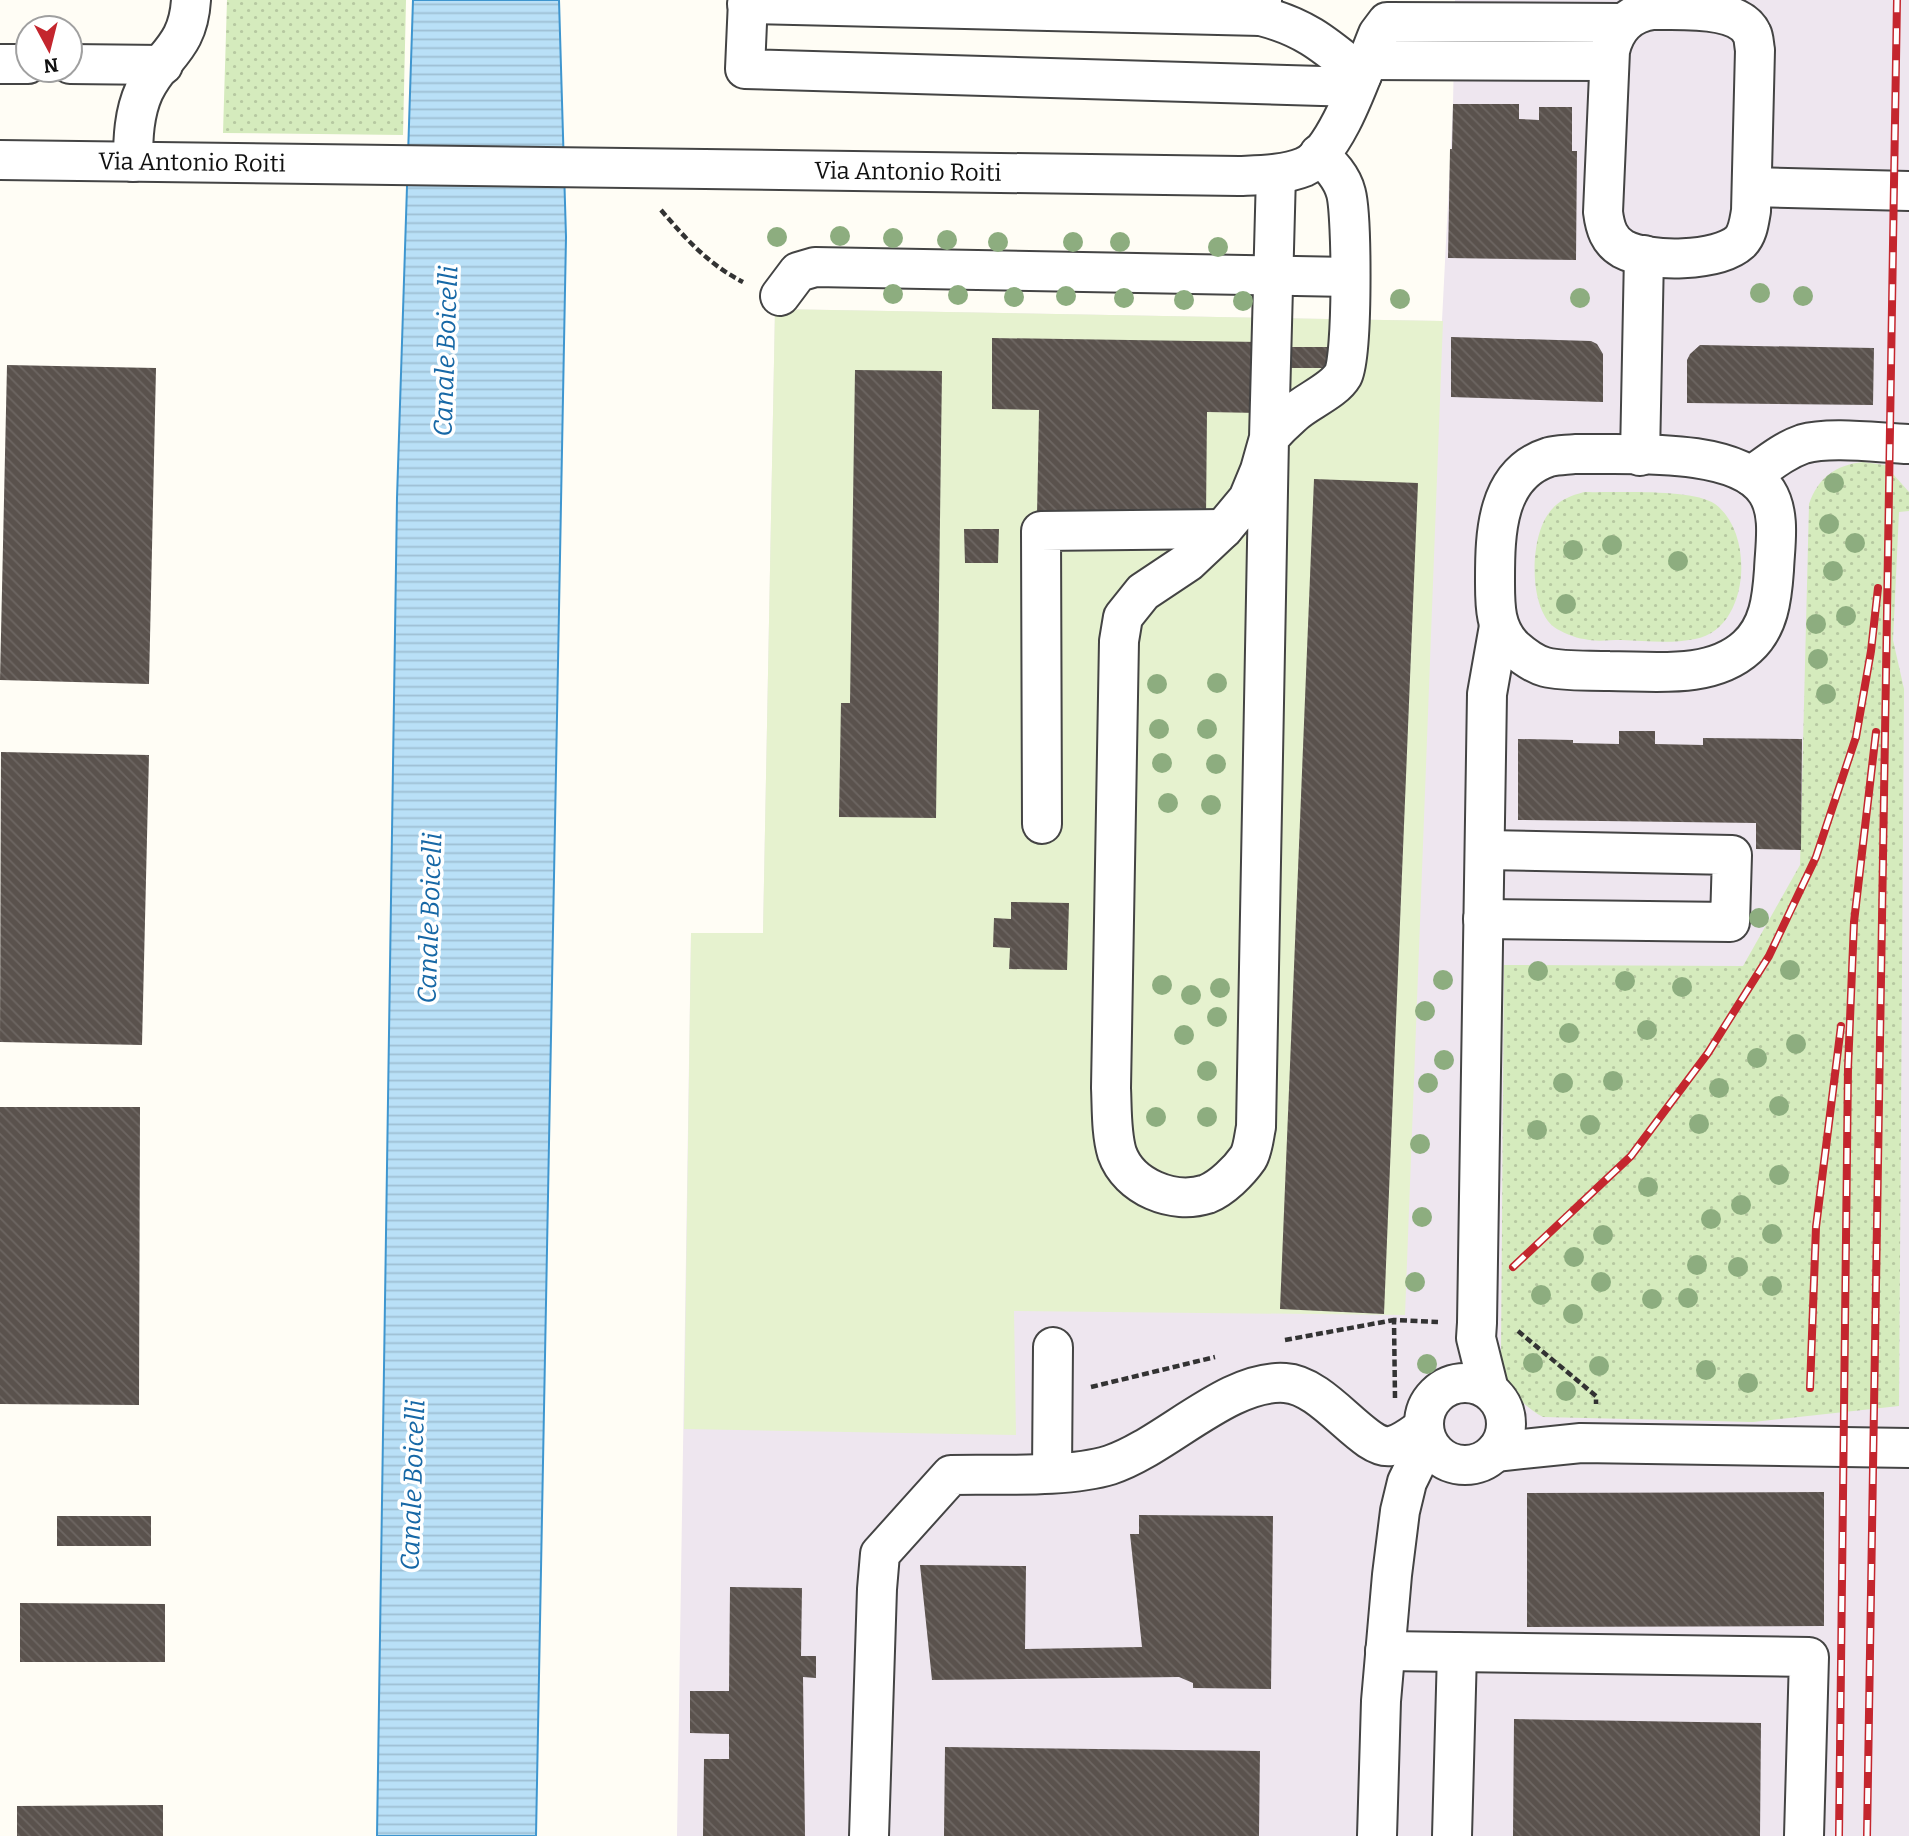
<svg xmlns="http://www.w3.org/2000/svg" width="1909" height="1836" viewBox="0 0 1909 1836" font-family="Bitter,serif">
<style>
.industrial{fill:#eee6ef}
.grass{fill:url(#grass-dots)}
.pitch{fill:#e6f2cf}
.water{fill:url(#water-rules);stroke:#3f96cf;stroke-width:2}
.building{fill:url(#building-back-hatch)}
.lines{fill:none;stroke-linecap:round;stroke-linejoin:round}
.minor-casing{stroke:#444;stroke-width:42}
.path{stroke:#333;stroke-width:4.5;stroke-dasharray:7 3.5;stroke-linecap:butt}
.minor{stroke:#fff;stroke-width:38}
.rail-casing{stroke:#c4262e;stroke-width:8}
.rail{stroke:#fff;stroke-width:5;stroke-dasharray:16;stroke-linecap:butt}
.tree{fill:#8dad7f}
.labels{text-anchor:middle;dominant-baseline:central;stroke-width:7;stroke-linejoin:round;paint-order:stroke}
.street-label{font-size:24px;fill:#111;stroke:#fff}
.water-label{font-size:26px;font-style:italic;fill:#1768a6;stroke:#fff}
</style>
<defs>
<pattern id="grass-dots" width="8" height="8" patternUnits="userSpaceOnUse" patternTransform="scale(1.75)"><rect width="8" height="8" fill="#d5ebbd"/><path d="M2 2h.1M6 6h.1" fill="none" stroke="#b6c8a1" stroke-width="1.8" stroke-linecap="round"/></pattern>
<pattern id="water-rules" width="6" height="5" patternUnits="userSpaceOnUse" patternTransform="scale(1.75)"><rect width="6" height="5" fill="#b9e0f7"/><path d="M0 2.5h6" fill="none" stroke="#9ebfd3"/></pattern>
<pattern id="building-back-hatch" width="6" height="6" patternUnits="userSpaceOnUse" patternTransform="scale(1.75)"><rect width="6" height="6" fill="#5a524d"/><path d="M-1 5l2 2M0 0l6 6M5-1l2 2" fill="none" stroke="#6d6662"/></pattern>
</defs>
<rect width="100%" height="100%" fill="#fffdf5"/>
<path class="industrial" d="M1455,0H1909V1836H677L691,933H763L775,309L1442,321L1453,104Z"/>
<path class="grass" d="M227,0H406L403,135L223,133Z
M1863,462L1885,465L1909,492V511L1899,512L1893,640L1904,689L1899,1406L1753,1422L1543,1417C1516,1402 1505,1383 1501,1353L1504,965L1743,966L1800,865L1809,504C1818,478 1835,465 1863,462Z
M1584,492C1615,493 1692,488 1715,504C1756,534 1749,630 1695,639C1671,644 1645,641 1621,640C1609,640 1595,642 1584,639C1575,638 1561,632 1554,627C1528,607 1530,537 1549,513C1558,500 1570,496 1584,492Z"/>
<path class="pitch" d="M775,309L1443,321L1405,1315L1014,1311L1016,1435L684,1429L691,933H763Z"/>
<path class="water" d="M413,0H559L566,237L536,1836H377L397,498Z"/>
<path class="building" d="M1453,104H1519V119L1539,120V107H1572V151H1577L1576,260L1448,258L1450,149H1452Z
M1451,337L1591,341L1597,344L1603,354V402L1451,397Z
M992,338L1260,342L1259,413L1207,412L1206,517L1037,515L1039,410L992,409Z
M1700,345L1874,348L1873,405L1687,403V360L1690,354Z
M1289,347H1332V368H1289Z
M7,365L156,368L149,684L0,680Z
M855,370L942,371L936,818L839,817L841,703H850Z
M1314,479L1418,483L1384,1314L1280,1309Z
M964,529H999L998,563H965Z
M1619,731H1655V744L1703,745V738L1802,739L1801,850L1756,849V823L1518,820V739L1573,740V743L1619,744Z
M1,752L149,755L142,1045L0,1042Z
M1011,902L1069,903L1067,970L1009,969L1010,948L993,947L994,918L1011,919Z
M0,1107H140L139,1405L0,1404Z
M1824,1492V1626L1527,1627V1493Z
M1139,1515L1273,1516L1271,1689L1193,1688V1683L1179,1677L932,1680L920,1565L1026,1566L1025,1649L1142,1647L1130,1534H1139Z
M57,1516H151V1546H57Z
M730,1587L802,1588L801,1656H816V1678L803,1677L805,1836H703L704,1759H729V1734L690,1733V1691H729Z
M20,1603L165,1604V1662H20Z
M1514,1719L1761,1723L1760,1836H1513Z
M945,1747L1260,1751L1259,1836H944Z
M163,1805V1836H17V1806Z"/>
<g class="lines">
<defs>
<g id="minor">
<path d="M748,0L745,69L1356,87"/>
<path d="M747,4L1261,16L1262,0"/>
<path d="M1653,10C1679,11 1739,5 1752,34C1754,38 1754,45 1755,50L1751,211C1749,222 1748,234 1740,242C1718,262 1649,263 1623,249C1609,241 1605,228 1603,212L1610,51C1615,28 1629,13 1653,10Z"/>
<path d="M1261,16C1307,28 1326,46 1362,75"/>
<path d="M1367,60L1609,61"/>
<path d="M0,64H28"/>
<path d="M70,64L163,65"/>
<path id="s1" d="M0,160L1239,176C1261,175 1284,175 1304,167C1338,152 1364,67 1378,34L1387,22L1623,23"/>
<path d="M133,162C133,138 134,113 144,91C162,54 188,49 191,0"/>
<path d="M1276,174L1269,438L1260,470L1248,499L1223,529L1188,562L1143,592L1123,617L1119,641L1111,1088C1112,1108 1111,1133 1117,1153C1129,1187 1173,1205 1207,1194C1222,1188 1239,1171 1248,1158C1253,1150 1254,1136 1256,1127L1269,438C1276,430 1284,422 1292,415C1306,401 1333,392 1343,375C1353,357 1352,216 1346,193C1342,177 1330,165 1319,154"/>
<path d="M1752,187L1909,191"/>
<path d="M780,296L798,272L815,267L1349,277"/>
<path d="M1575,454C1625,455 1738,446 1767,492C1781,514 1775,545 1774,570C1772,599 1769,627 1747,647C1711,680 1653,671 1609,671C1588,670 1565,672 1545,667C1534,664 1522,655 1514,648C1494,629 1495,604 1495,579C1495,534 1496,474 1549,457C1557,455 1567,455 1575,454Z"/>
<path d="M1640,456L1644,255"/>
<path d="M1751,476C1768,464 1783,451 1803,444C1830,436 1880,443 1909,444"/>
<path d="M1042,824L1041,531L1223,529"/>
<path d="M1483,919L1730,922L1732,855L1485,850"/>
<circle cx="1465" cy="1424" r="41"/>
<path d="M1489,1390L1476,1338L1477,1323L1487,694L1499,626"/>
<path d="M1495,1452L1581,1443L1909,1448"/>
<path d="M1052,1472L1053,1347"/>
<path d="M1385,1651L1809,1657L1804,1836"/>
<path d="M869,1836L877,1589L880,1554L951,1475C997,1474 1068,1478 1110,1465C1165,1447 1228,1379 1285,1383C1325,1385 1364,1451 1391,1446C1402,1444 1414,1434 1423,1428"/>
<path d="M1377,1836L1381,1701L1392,1575L1400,1511L1407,1482L1427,1441"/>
<path d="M1452,1836L1457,1652"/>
</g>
</defs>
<use href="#minor" class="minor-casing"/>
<path class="path" d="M661,210C686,239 708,264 743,282
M1518,1331L1596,1396V1404
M1285,1340L1394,1320
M1091,1387L1215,1357
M1395,1398L1394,1320L1438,1322"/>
<use href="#minor" class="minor"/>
<defs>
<path id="rail" d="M1513,1267L1631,1156L1708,1053L1769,956L1816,857L1856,737L1871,651L1878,588
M1810,1388L1816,1227L1841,1026
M1839,1836L1848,1068L1854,922L1876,732
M1867,1836L1897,0"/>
</defs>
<use href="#rail" class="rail-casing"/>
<use href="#rail" class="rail"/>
</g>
<g class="tree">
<circle cx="840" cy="236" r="10"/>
<circle cx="777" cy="237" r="10"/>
<circle cx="893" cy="238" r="10"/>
<circle cx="947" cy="240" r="10"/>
<circle cx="998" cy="242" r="10"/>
<circle cx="1073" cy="242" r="10"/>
<circle cx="1120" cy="242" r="10"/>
<circle cx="1218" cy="247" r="10"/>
<circle cx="1760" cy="293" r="10"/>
<circle cx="893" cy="294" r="10"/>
<circle cx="958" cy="295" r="10"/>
<circle cx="1066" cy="296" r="10"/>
<circle cx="1803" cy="296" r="10"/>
<circle cx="1014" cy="297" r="10"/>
<circle cx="1124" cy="298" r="10"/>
<circle cx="1580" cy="298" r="10"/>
<circle cx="1400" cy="299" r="10"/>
<circle cx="1184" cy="300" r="10"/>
<circle cx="1243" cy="301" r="10"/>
<circle cx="1834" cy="483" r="10"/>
<circle cx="1829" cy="524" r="10"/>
<circle cx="1855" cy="543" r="10"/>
<circle cx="1612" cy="545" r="10"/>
<circle cx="1573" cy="550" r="10"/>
<circle cx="1678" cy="561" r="10"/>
<circle cx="1833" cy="571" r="10"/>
<circle cx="1566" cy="604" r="10"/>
<circle cx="1846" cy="616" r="10"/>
<circle cx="1816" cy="624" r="10"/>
<circle cx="1818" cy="659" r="10"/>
<circle cx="1217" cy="683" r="10"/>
<circle cx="1157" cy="684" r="10"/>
<circle cx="1826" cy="694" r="10"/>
<circle cx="1159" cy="729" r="10"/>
<circle cx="1207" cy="729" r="10"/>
<circle cx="1162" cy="763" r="10"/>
<circle cx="1216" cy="764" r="10"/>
<circle cx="1168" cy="803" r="10"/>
<circle cx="1211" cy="805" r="10"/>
<circle cx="1759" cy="918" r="10"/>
<circle cx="1790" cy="970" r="10"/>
<circle cx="1538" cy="971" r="10"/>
<circle cx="1443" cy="980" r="10"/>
<circle cx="1625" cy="981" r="10"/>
<circle cx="1162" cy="985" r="10"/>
<circle cx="1682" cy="987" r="10"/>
<circle cx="1220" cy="988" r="10"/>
<circle cx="1191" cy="995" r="10"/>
<circle cx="1425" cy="1011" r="10"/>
<circle cx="1217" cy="1017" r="10"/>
<circle cx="1647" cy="1030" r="10"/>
<circle cx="1569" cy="1033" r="10"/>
<circle cx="1184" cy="1035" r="10"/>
<circle cx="1796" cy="1044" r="10"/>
<circle cx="1757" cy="1058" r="10"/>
<circle cx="1444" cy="1060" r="10"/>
<circle cx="1207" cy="1071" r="10"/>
<circle cx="1613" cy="1081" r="10"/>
<circle cx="1428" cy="1083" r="10"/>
<circle cx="1563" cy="1083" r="10"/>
<circle cx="1719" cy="1088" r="10"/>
<circle cx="1779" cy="1106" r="10"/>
<circle cx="1156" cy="1117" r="10"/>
<circle cx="1207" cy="1117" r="10"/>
<circle cx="1699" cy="1124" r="10"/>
<circle cx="1590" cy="1125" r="10"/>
<circle cx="1537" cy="1130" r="10"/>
<circle cx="1420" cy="1144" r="10"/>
<circle cx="1779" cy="1175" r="10"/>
<circle cx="1648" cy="1187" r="10"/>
<circle cx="1741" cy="1205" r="10"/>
<circle cx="1422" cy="1217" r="10"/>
<circle cx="1711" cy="1219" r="10"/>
<circle cx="1772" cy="1234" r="10"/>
<circle cx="1603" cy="1235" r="10"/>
<circle cx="1574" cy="1257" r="10"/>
<circle cx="1697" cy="1265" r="10"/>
<circle cx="1738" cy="1267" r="10"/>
<circle cx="1415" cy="1282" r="10"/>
<circle cx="1601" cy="1282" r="10"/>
<circle cx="1772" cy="1286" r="10"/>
<circle cx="1541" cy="1295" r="10"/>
<circle cx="1688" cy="1298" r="10"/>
<circle cx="1652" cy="1299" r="10"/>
<circle cx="1573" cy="1314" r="10"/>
<circle cx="1533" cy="1363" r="10"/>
<circle cx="1427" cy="1364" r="10"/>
<circle cx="1599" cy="1366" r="10"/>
<circle cx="1706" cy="1370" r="10"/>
<circle cx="1748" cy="1383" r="10"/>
<circle cx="1566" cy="1391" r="10"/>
</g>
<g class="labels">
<g class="street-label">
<text stroke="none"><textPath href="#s1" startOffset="192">Via Antonio Roiti</textPath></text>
<text stroke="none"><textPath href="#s1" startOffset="908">Via Antonio Roiti</textPath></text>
</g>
<g class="water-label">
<text transform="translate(446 351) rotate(-88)">Canale Boicelli</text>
<text transform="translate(430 918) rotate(-88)">Canale Boicelli</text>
<text transform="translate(413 1485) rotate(-88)">Canale Boicelli</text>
</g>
</g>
<g transform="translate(49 49) rotate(173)"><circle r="33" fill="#ffffff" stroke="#a0a0a0" stroke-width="2"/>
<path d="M0-5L12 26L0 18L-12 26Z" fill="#c4262e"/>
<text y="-10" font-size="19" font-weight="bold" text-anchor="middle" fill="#111111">N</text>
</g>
</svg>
